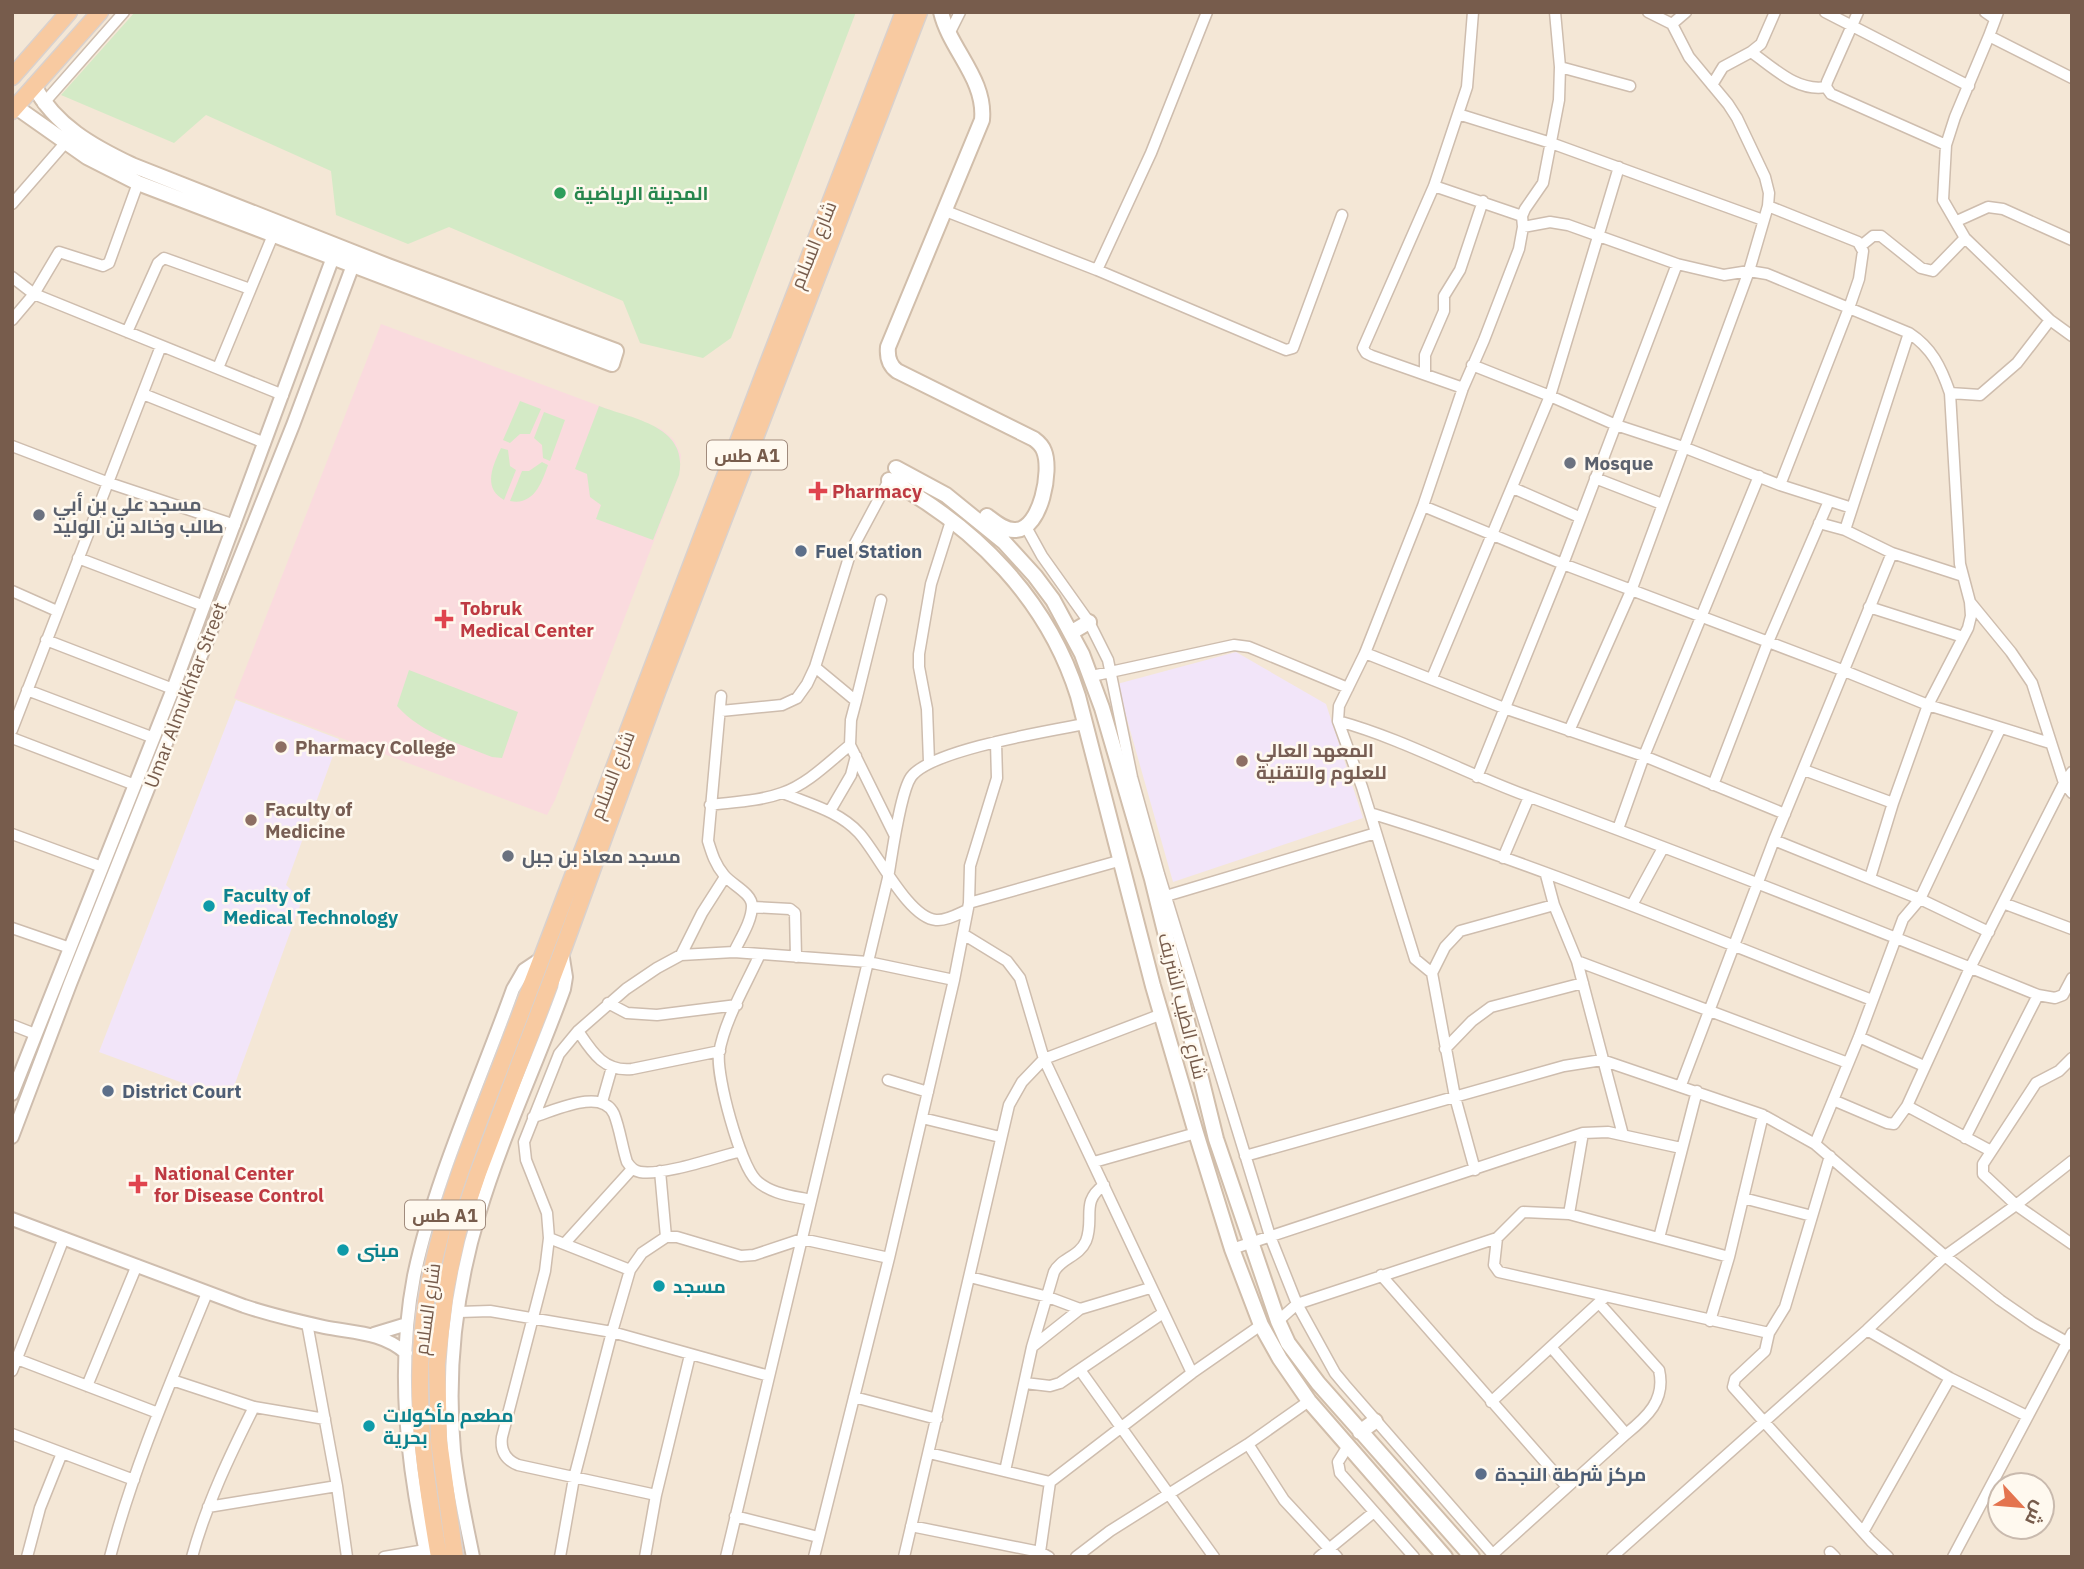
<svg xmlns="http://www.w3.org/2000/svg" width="2084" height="1569" viewBox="0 0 2084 1569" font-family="'IBM Plex Sans',Cairo,sans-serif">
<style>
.residential{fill:#f4e7d6;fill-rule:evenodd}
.education{fill:#f2e5f9}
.medical{fill:#fadbde}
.green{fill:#d4eac6}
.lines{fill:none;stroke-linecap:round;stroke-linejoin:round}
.minor-casing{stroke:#cebdae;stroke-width:13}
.tertiary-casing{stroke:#cebdae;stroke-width:16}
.secondary-casing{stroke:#d1beab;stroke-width:18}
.trunk-casing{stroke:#d9d1cd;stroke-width:19}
.minor{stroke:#fff;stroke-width:10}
.tertiary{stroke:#fff;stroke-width:12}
.secondary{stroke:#fff;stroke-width:14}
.trunk{stroke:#f8caa1;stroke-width:16}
.leisure-dot{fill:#2e9e5b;stroke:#fff9ef;stroke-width:2.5}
.worship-dot{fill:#6b7280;stroke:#fff9ef;stroke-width:2.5}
.health-dot{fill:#e0444e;stroke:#fff9ef;stroke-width:2.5}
.service-dot{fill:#5c6f8a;stroke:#fff9ef;stroke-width:2.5}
.education-dot{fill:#8d6e63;stroke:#fff9ef;stroke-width:2.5}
.culture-dot{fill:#0f9aa8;stroke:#fff9ef;stroke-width:2.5}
.labels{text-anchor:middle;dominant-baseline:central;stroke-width:5;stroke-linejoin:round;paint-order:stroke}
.shield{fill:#fff9ef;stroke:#a08b7d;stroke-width:2}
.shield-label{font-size:18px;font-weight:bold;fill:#775c4c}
.leisure-label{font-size:19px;font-weight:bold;fill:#27864d;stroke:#fff9ef;text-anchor:start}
.street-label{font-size:19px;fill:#775c4c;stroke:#fff9ef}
.worship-label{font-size:19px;font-weight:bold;fill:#5b616d;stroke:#fff9ef;text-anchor:start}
.health-label{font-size:19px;font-weight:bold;fill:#be3a42;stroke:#fff9ef;text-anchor:start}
.service-label{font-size:19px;font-weight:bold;fill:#4e5e75;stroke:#fff9ef;text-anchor:start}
.education-label{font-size:19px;font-weight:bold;fill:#785e54;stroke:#fff9ef;text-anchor:start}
.culture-label{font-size:19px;font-weight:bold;fill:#0d838f;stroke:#fff9ef;text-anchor:start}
</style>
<rect width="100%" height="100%" fill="#fcf5e8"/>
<path class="residential" d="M12,12H2072V1557H12ZM2000,1485H2042V1527H2000Z"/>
<path class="education" d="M1236,652L1326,704L1363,818L1173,882L1117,684Z
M236,700L339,739L286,885L302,900L229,1100L99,1052Z"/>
<path class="medical" d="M381,324L661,429L674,440L681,455L679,475L555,800L547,815L234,698Z"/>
<path class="green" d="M135,12H856L731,338L703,358L640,343L623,301L449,227L408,244L336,215L331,171L206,115L174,143L61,95Z
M520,401L541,409L530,434H520L510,443L503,440Z
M599,406C633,419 689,426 679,475L653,540L596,519L601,505L590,497L587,474L575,469Z
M544,412L565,420L550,461L543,458L542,445L534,438Z
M501,448L508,450L510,466L516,470L504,500C482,488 493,465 501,448Z
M542,462L548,465C542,482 534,506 510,501L522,471H529Z
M409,670L518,712L502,758L492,757C458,743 422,734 397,706Z"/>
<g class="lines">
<defs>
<path id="minor" d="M1555,12L1560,67L1559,100L1543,183L1525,209L1522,216L1523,227L1519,249L1484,340L1463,388L1423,506L1365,653L1339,706L1338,721C1404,739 1466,774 1530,797C1701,860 1870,927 2038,995L2055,998L2063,995L2072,978
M1648,12L1672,24L1686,12
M1825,12L1969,86
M1858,12L1827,82L1826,87L1831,94L1946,145
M1985,12L1995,19
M1998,12L1989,36L2072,78
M949,34L960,12
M1989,36L1955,117L1946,145L1943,200L1965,238L2050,320L2072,336
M1751,52C1774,68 1797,92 1826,87
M1560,67L1630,86
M1712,85L1723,67L1751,52L1761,44L1775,12
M43,104L124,12
M1458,114L1551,143L1763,220
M1434,186L1522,216
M12,204L66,142
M1768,206L1858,242L1863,251L1859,279L1849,308L1780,485
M943,210L1097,270L1286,350L1293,348L1342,215
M1957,221L1988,207L2003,209L2072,240
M1523,227L1550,222L1568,225L1677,264L1724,275L1749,271L1767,274L1909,333C1932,348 1941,367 1950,393L1960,564L1970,602L2011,652L2032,683L2064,783L2072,793
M1862,245L1873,236H1881L1921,268L1933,271L1965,238
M1097,270L1151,153L1207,12
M12,277L34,294L283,395
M12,320L34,294L59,252L103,266L109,263L138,183
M127,332L158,263L164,258L250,289
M1472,365L1550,396L1616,425L1683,447L1780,485L1852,508
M218,368L273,235
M1425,374V355L1444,311V296L1460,270L1483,201
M1463,388L1372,356L1366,353L1363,348L1434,186L1467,87L1473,12
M1950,393L1980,395L2017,363L2050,320
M143,394L265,443
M12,446L109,483L235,525
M1595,478L1662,504
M1513,488L1579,517
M1423,506L1563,564L1842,670L1928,705L2050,743
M1819,523L1845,530L1892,553L1963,576
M1026,527L1042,556L1089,622L1108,660L1132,777L1159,874L1270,1236L1297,1304L1335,1373L1345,1385L1495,1557
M1845,530L1909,333
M78,558L204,606
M12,591L57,611
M1869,607L1963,637
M46,640L173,689
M1365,653L1504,708L1644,756L1785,814
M815,667L856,701L851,720L850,745L895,836
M1092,676L1234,645L1249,647L1348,688
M1432,678L1550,396L1619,167
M27,690L154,738
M721,696L708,841C712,854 715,864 724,875C732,885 752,893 752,906C752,921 740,939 734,952
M856,701L881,600
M721,711L782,705L797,698L807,684L815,667L851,551L889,480
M1338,721L1362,787L1415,959L1432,973L1455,1097L1475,1170
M12,730L161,346
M1569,731L1631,591L1749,271L1768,206L1769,193L1765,177L1737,118L1728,104L1689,57L1672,24
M12,738L135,785
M929,762L927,709L919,667V654L931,584L951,521
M1804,770L1893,803
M1477,777L1563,564L1677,264
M1713,785L1768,642L1829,501
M783,793C809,804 839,811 859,833C877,852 908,918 936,920C946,921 958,914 967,910
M710,805C734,802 760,801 782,793C808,784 829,762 850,745
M830,811L851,775L856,756
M1370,813C1541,865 1706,936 1872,1000
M1618,829L1644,756L1759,476
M12,834L102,867
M1774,840L1920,899L1989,932
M1503,858L1529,797
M1546,875L1554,905L1577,961L1623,1135
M1870,878L1893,803L1928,705L1968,628L1971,616L1970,602
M1166,896L1376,833
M969,903L1122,860
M2003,903L2072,929
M1632,905L1663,848
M752,907L790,909L795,913L796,957
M12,928L70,948
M963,934L1007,961L1020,978L1044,1059L1192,1373
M760,954C746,985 725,1019 719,1053C716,1076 740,1164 756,1180C770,1194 793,1196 811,1200
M681,955L702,913L725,877
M1577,961L1848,1063
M1432,973L1445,947L1460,931L1554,905
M608,1003L627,1013L657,1015L737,1005
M12,1025L35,1034
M578,1031C592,1052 604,1072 632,1069L720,1051
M1859,1037L1924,1066
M1445,1049L1472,1021L1491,1007L1583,983
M2072,1058L2059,1071L2036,1083L1983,1164V1174L2016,1205L2072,1244
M888,1080L928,1092
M1681,1085L1774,840L1892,553
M1833,1100L1887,1123L1894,1124L1907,1106L1970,968L2064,783L2072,772
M602,1102L612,1067
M1907,1106L1991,1151
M533,1117C554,1111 602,1087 614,1114C620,1129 622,1147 627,1162C631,1168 634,1171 640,1172C663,1176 717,1157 741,1151
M922,1118L1000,1137
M1965,1138L2038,995
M1815,1144L1859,1037L1903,919L1920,899L2000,729
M1245,1156L1564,1066L1602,1060L1763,1115L1815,1144L1945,1256L2000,1300L2033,1323L2072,1345
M1094,1162L1196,1133
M660,1171L666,1237
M1743,1198L1812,1216
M1569,1214L1583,1133
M549,1238L630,1270
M1497,1238L1494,1265L1499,1272L1769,1333L1785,1307L1830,1156
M1659,1238L1697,1091
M565,1243L632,1169
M1232,1249L1583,1133L1608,1132L1681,1148
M1381,1275L1567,1487
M970,1277L1048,1297L1080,1309L1150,1288
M1599,1303L1659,1370C1666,1400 1647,1417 1626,1434
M459,1312L490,1311L612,1332L769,1376
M1278,1321L1297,1304L1497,1238L1523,1212L1569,1214L1729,1257
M1710,1321L1729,1257L1763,1115
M307,1323L337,1486L347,1557
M1867,1330L1950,1378L2027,1416
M1769,1333L1765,1351L1735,1379L1733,1387L1871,1541L1888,1557
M1032,1347L1080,1309
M17,1359L158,1413
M1080,1370L1214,1557
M12,1371L64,1238
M172,1380L254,1407L325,1419
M1025,1383L1050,1386L1060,1383L1163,1313
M87,1386L137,1265
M854,1397L937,1419
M1491,1402L1604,1298
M12,1434L134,1480
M1248,1444L1284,1500L1337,1557
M1348,1446L1338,1462L1340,1473L1414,1557
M929,1453L1050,1482L1192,1373L1261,1325
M1005,1471L1032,1347L1054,1272C1061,1258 1079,1257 1086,1241C1095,1218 1080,1202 1104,1185
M656,1495L518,1465C506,1460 500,1451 502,1437L545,1271L549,1238L547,1213L526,1160L524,1142L559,1054L578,1031L626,989L657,968L681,955L734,952L868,962L954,980
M208,1507L337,1486
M735,1516L818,1537
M911,1526L1040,1552L1049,1557
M1863,1532L1950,1378
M1040,1552L1050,1482
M1830,1552L1835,1557
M1493,1554L1626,1434L1551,1347
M27,1557L40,1508L62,1453
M110,1557C134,1466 172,1379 207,1293
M192,1557C206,1505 230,1455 254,1407
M384,1557L425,1550
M560,1557L574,1478L612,1332L630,1270L642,1253L666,1237H677L741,1256L754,1255L802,1239L889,1258
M645,1557L656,1495L690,1355
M726,1557L888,878C892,855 900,793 911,777C930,750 1049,731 1085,724
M814,1557L889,1258L954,980L969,903L970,866L997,778L996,742
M904,1557L1009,1105L1022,1082L1044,1059L1162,1014
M1076,1557L1110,1531L1248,1444L1309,1401
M1319,1557L1374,1512
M1612,1557L1867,1330L1945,1256L2016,1205L2072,1161
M1953,1557L2072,1333"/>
<path id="tertiary" d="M12,1094L173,689L336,249
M12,1137L70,984L293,425L356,257
M12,1219L244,1306C271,1315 297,1321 324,1327C354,1333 382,1332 406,1353
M374,1334L407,1324
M427,1557C407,1465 396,1370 414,1276C434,1181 480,1081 513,989L524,970L542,958
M473,1557C466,1522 458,1487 454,1451C447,1372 456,1290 479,1214C502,1137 537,1064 564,989L566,977L562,952"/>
<path id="secondary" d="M941,12C950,50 986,79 982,120L888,347C887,357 889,365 897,371L1034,439C1038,442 1042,445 1044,451C1052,470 1041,529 1016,530C1005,531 995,522 987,516
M16,107L87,157L138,183L612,364L616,351L388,266L132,165C92,146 56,126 34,86
M896,468L946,495L1004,542L1035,576L1053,600L1082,654L1102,708L1152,879L1216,1139L1278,1321L1288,1343L1318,1383L1472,1557
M889,480C976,527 1048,600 1078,696L1153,986L1196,1133L1232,1249L1261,1325L1280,1359L1309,1401L1445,1557
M1072,632L1089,622
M1360,1432L1375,1421"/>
<path id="trunk" d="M12,77L69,12
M12,111L100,12
M439,1557C423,1465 412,1389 427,1296C440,1217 470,1144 499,1070C526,998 554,927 581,855C688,574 794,292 904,12
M455,1557L439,1441L437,1364L446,1288L458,1232L478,1173L562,952L657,692L919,12"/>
</defs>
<use href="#minor" class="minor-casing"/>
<use href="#tertiary" class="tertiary-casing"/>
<use href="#secondary" class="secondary-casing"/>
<use href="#trunk" class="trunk-casing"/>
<use href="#minor" class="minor"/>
<use href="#tertiary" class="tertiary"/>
<use href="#secondary" class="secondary"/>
<use href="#trunk" class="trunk"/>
</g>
<circle class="leisure-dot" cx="560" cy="193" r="7"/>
<g class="worship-dot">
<circle cx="1570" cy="463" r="7"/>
<circle cx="39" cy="515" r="7"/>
<circle cx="508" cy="856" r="7"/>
</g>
<g class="health-dot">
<path d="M814.5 480.5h7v7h7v7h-7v7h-7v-7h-7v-7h7z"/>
<path d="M440.5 608.5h7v7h7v7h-7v7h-7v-7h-7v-7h7z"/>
<path d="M134.5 1173.5h7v7h7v7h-7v7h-7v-7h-7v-7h7z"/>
</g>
<g class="service-dot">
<circle cx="801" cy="551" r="7"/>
<circle cx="108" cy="1091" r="7"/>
<circle cx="1481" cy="1474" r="7"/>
</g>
<g class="education-dot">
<circle cx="281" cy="747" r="7"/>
<circle cx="1242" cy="761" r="7"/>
<circle cx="251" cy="820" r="7"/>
</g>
<g class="culture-dot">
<circle cx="209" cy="906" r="7"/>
<circle cx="343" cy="1250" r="7"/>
<circle cx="659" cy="1286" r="7"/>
<circle cx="369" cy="1426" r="7"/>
</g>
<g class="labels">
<g class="shield">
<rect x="707" y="440.5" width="80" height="29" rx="5"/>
<rect x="405" y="1200.5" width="80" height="29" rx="5"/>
</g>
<g class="shield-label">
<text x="747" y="455">طس A1</text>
<text x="445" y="1215">طس A1</text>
</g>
<g class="leisure-label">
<text x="574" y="193">المدينة الرياضية</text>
</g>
<g class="street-label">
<text transform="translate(813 245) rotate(-68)">شارع السلام</text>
<text transform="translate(185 695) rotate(-69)">Umar Almukhtar Street</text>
<text transform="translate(612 775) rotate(-69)">شارع السلام</text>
<text transform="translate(1183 1006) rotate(76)">شارع الطيب الشريف</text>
<text transform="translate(427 1309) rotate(-82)">شارع السلام</text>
</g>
<g class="worship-label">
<text x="1584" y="463">Mosque</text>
<text x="53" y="504">مسجد علي بن أبي<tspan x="53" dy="22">طالب وخالد بن الوليد</tspan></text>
<text x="522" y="856">مسجد معاذ بن جبل</text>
</g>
<g class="health-label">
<text x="832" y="491">Pharmacy</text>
<text x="460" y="608">Tobruk<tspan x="460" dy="22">Medical Center</tspan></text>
<text x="154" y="1173">National Center<tspan x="154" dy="22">for Disease Control</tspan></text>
</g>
<g class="service-label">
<text x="815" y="551">Fuel Station</text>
<text x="122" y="1091">District Court</text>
<text x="1495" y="1474">مركز شرطة النجدة</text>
</g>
<g class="education-label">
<text x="295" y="747">Pharmacy College</text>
<text x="1256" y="750">المعهد العالي<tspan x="1256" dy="22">للعلوم والتقنية</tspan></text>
<text x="265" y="809">Faculty of<tspan x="265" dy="22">Medicine</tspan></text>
</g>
<g class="culture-label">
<text x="223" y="895">Faculty of<tspan x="223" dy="22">Medical Technology</tspan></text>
<text x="357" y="1250">مبنى</text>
<text x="673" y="1286">مسجد</text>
<text x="383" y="1415">مطعم مأكولات<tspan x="383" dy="22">بحرية</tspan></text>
</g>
</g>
<rect width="2084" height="1569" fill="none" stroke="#775c4c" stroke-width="28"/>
<g transform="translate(2021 1506) rotate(116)"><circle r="33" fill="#fff9ef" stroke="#c9baae" stroke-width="2"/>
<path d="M0-5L12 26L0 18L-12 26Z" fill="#e4744f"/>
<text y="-10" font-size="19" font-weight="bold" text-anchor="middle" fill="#775c4c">ش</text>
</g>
</svg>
